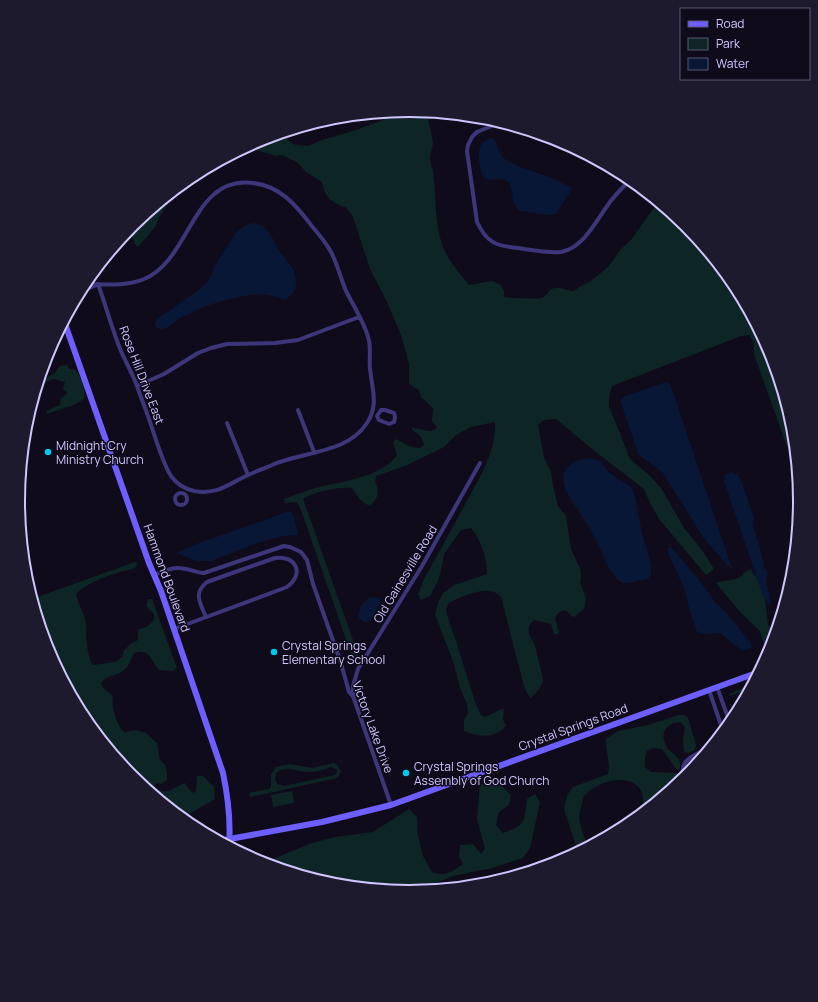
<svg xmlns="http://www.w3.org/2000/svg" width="818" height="1002" viewBox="0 0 818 1002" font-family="Manrope,sans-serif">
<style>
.green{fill:#0e2525;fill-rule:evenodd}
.water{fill:#091737}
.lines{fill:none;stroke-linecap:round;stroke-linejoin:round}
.street{stroke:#3d367a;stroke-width:4}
.secondary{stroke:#6c5ffd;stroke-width:6}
.poi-dot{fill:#03c8ee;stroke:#0f0b1b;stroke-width:1.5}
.labels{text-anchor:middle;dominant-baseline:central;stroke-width:3;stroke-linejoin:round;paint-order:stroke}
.street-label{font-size:12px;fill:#d0c6fe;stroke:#0f0b1b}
.poi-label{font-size:12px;fill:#d0c6fe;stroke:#0f0b1b;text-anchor:start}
.rim{fill:none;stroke:#d0c6fe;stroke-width:2}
</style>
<rect width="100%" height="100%" fill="#0f0b1b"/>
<path class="green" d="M410,110L431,112C425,120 432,132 433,141C433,147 431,151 430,156C429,161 432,166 433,171C434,174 433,177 434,180C436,201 435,223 442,244C447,260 459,272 469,285L492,281L501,285L504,291V297C507,298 540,299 542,298C546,296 548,292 551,289C563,285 563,291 574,291L579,287L591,281L609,266L621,249L631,240L653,209L659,203L686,225L734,284L770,352L793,425L797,475L754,354L753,341L749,335L741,336L612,386L609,396V406L630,459L650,476L661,488L684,528L702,550L714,569L706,575L659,519L650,503L644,489L597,453L556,419L544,420L538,425L544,458L551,472L553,486L558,506L566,516L571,549L580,568L581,576L580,583L586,598L584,609L574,617L571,616L566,610L559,612L555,618L559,634H554L551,624L534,620C523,630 531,636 535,646C536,651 543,676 543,680C542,687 536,693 531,698L528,695L524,686L501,597C499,596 498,594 496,593C485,586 457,598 448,604L446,610L448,618L456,641L475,702L481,715L485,717C492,715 496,710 504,709L503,720L506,725C497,739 477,737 464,731V720L468,713L467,704L460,688L454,664L435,614L438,603L443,593L454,585L487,574C487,559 481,539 471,528L461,530L444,554L442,566L438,581L430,596L421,600L418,594L425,577C438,555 450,532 462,510C477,482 496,454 495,422L471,427L456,435L444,447L405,466L376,476L375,482C381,491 377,500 370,506C361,502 357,496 352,488C337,487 317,491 303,499L359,657L357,662H354L301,510L297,502L285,503L284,499C294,495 305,491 316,488C341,481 381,478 397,455L393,443L395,439C405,443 408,448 420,448L424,445C422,437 419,434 412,430V428C421,427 429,435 437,428L432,421L433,408L421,397L419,390L409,384V364L401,335L387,302L370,269L353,217L347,208C333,204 324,197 322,182L306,172L297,162L282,155L276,156L252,149L250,145L260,140L283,133L290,142L296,145L308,146L322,140L356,130Z
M175,190L173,197L158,219L156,226L138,247C133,242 133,236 127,231L133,224Z
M67,365L69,369L76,370C81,378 86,389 84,399L74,405L47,414L46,411L60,405L61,399L67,394V392L63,389L65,382L54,379L37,385L39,381L54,374L60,366Z
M135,562L138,564L133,569C116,572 89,581 76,594C78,604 84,613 86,623C87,626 86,629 86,632C86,641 88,659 93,665L115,662L122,657L124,650L132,643L138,640V630L148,626L154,620V614L146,606L148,599H152L177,668L173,671L159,670C150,660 151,648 134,653C131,658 129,667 124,670C116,677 108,674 101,683L103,688L113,696C111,707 116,724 124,732L137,730L146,733L157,743L160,760L165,765L167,773V780L161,784L157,783L154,786C166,798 173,787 185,783L188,788L193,793L196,791L197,776H203L214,787L215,799L182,818L132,777L84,718L48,650L32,599Z
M751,569L754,575L757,577L765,598L768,625L771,627L781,600L786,598L782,611L778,615L780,619L769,653L764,645L760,631L740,612L716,583C727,579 733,582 743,575V573Z
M752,684L750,689L730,696L729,694Z
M678,715H685L688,718L696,745L695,750L688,753L684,752L683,741L685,727L680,722C664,723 659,736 668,749C672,753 679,757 680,763C680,764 680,769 680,769H676L662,749L653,748L647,751L645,757V767L651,772L677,773L680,782L643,812H641C654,772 604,773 584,796C582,799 582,804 581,808C580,811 579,814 579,817C580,827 585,837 587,847L578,852L564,809L567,795L573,787L608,774C611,762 605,751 606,739L618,731L648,725Z
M334,763L337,765L341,771L339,776L337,778L250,797L249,793L269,789L271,787V775L276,767L290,764L312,768ZM331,767L334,768L337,770L336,774L334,775L284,786L277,784L275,779L276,773C287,764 297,772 308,772C316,772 324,770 331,767Z
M492,781L502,786L511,795L509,805L499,812L496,825L503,833C526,825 524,822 527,799L535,794L540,802L530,848L523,858L492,868L453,876L438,882L437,889L409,892L333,884L263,863L312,843L335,837L373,832L409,809L417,817L418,835L423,856L432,872C445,877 452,872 463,864L459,857L460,845L473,844L481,854L485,849L477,819L480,785Z
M292,791L294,803L273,807L271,795Z"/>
<path class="water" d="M493,138L495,140L501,156L508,161L520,167L549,177L571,187L572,189L556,214L548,215L521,211C508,204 516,191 508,182C501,175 491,183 484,178C478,164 473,141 493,138Z
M254,223C258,224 262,226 265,228C270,232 274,241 277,247C283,258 297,268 296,282C296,292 291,294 286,300C279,298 269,294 262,294C243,295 222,300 204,307C196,310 186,315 179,319C173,323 165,332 157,328L155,325L156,319L171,310L182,301L192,295L202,287L210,278L214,267L236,232L246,225Z
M666,382L670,383L732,569L729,567L703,537L663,473L638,454L637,450L621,403V400L623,397Z
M586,458L599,460L609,473L631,487L634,492L643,538L651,564V574L648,579C640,579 627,586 621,582C610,575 606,560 600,549C596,540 591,530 586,522C579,511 572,502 566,491C565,487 563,480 563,476C565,465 577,460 586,458Z
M731,472L738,475L741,481L754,518L753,526L762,555L764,565L763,568L766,570L767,573L766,584L770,594L771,605H770L763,596L724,481L725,475Z
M290,511L293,514L298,535L284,536L263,541L211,561H197L176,553L199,543Z
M670,547L672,548L710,594L715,603L720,606L751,643L752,648L742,651L720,633L701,634L697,632L689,608L685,590L668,553V548Z
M370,597L379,598L381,602L371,620L365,623L359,618C358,609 363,602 370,597Z"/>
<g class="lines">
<path class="street" d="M506,124L494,125L477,132L472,137L468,145L467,151L477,222C487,243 496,246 518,248C532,250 547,253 561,252C584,248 597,219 610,202C616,194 623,187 631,179
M532,132L574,148
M84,284C103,284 125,287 144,279C191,260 192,175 253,183C280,186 296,205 311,225C319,235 328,244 333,256C338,267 341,279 346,291C353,305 367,327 369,341C371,350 369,360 370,369C372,389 379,405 367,423C347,454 303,451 272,465C263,469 254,472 246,476C227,485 217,495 194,491C185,489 176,483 171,476C165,467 162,456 158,446C152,427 145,407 138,389C134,376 126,363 121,351C112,329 106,306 98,284
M79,293L96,285
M60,329L66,327
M137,386L164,374L198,353L211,348L227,344L275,343L298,340L359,317
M298,410L314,452
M381,410H385L394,413L395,417L394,422L389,424L379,420L377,416Z
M227,423L248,475
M175 499a6 6 0 1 1 12 0a6 6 0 1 1-12 0Z
M154,575C162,572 171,567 179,568C188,568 196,573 204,573L284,546L290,547L301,552L307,560L313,584L341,663L349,692L353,696L391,805
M174,629L287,587C305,574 296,555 275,558L207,582C193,593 200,603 206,617
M717,687L730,723
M709,690L723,731
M353,696V686L358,669L422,566L480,463
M684,779C677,760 696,754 709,748"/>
<path class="secondary" d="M64,321L149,563L161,591L223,773C228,797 231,821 229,846
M219,841L322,822L391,805L759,672"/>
</g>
<g class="poi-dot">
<circle cx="48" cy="452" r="4"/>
<circle cx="274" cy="652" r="4"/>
<circle cx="406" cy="773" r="4"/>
</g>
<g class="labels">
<g class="street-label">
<text transform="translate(142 375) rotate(69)">Rose Hill Drive East</text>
<text transform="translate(405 574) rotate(-59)">Old Gainesville Road</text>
<text transform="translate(167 578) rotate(70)">Hammond Boulevard</text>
<text transform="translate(373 727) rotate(70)">Victory Lake Drive</text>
<text transform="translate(573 727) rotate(-20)">Crystal Springs Road</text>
</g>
<g class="poi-label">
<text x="56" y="445">Midnight Cry<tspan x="56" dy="14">Ministry Church</tspan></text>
<text x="282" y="645">Crystal Springs<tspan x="282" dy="14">Elementary School</tspan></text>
<text x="414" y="766">Crystal Springs<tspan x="414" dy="14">Assembly of God Church</tspan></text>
</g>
</g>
<path d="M0 0H818V1002H0ZM25 501a384 384 0 1 1 768 0a384 384 0 1 1-768 0Z" fill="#1e1a2d" fill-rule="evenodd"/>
<path class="rim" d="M25 501a384 384 0 1 1 768 0a384 384 0 1 1-768 0Z"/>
<rect x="680" y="8" width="130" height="72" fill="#0f0b1b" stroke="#5c5676"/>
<rect x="688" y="21" width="20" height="6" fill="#6c5ffd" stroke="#5c5676"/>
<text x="716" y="28" font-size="12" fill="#d0c6fe">Road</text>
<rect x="688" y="38" width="20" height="12" fill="#0e2525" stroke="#5c5676"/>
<text x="716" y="48" font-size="12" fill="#d0c6fe">Park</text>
<rect x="688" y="58" width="20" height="12" fill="#091737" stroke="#5c5676"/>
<text x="716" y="68" font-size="12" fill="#d0c6fe">Water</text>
</svg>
